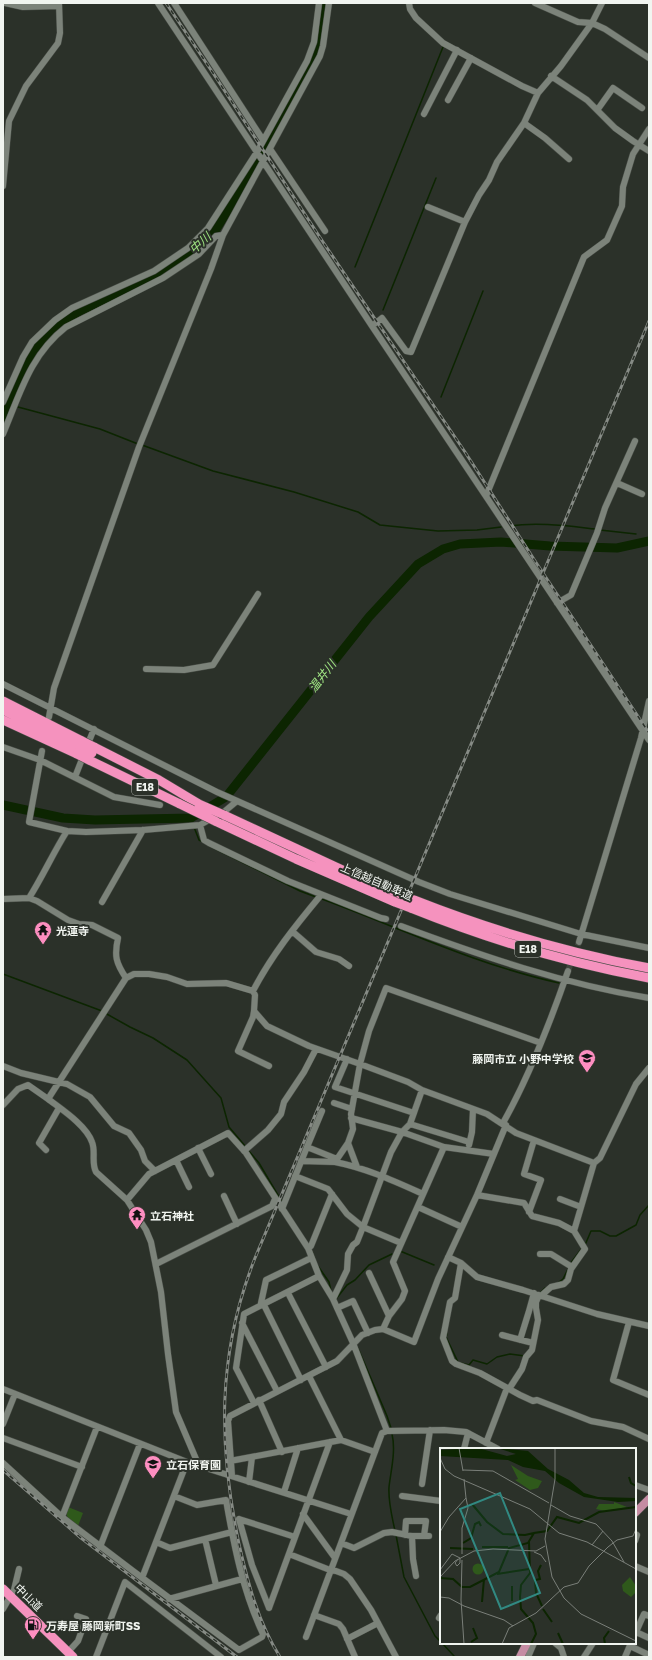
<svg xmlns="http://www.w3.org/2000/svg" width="652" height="1660" viewBox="0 0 652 1660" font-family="'Golos Text','Noto Sans JP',sans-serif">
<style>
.green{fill:#2f591b}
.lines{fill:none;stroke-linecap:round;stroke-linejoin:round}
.stream{stroke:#0c2501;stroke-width:1.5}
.river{stroke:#0c2501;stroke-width:9}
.minor-tunnel{stroke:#3f453d;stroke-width:6;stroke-dasharray:6 3;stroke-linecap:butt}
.minor-casing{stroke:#494e47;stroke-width:7}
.major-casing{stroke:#494e47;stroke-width:9}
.highway-casing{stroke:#494e47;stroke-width:10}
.minor{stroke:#7c837a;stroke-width:6}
.major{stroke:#c58ca3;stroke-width:8}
.highway{stroke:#f592be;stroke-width:9}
.rail-casing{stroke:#868b85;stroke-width:3}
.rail{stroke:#2b3129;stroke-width:1.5;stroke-dasharray:4.5;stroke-linecap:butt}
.highway-bridge-casing{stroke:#494e47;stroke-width:10;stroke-linecap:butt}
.highway-bridge{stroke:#f592be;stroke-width:9}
.labels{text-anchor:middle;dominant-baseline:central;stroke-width:4;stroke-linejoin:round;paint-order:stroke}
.shield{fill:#2b3129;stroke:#b6bab4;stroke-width:1}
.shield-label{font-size:10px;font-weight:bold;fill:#f1f5f0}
.street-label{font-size:11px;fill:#f1f5f0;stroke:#2b3129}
.poi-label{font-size:11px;font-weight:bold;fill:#f1f5f0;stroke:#2b3129;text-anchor:start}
.water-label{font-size:12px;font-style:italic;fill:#a0e583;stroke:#2b3129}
.inset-river{fill:none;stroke:#0c2501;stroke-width:2}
.inset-road{fill:none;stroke:#7a7f79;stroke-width:1}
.view{fill:#318982;fill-opacity:0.15;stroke:#318982;stroke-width:2}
.inset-edge{fill:none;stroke:#f1f5f0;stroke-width:2}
</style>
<rect width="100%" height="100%" fill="#2b3129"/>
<path class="green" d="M68,1507L83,1513L78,1526C70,1520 64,1519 68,1507Z"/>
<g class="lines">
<path class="stream" d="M355,267L443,47
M383,310L436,178
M441,397L483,291
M10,401L14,403
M6,402L13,405
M18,407L100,429L138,444
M142,445L213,471L294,492L358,512L380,525L438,531L477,530L501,527
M509,526C539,522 567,526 596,529
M600,530L636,534
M191,818L193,823
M194,827L199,840L203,842
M209,846L300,891L316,897
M322,899C400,928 477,965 559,983
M3,974L102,1011
M105,1013L130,1027L153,1038L187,1060L221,1098L229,1127L246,1147
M248,1150L259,1163L282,1202
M585,1245L591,1231H600L610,1236H616L636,1225L640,1215L649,1205
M312,1251L315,1259
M400,1251L434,1265
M570,1264L582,1248
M318,1266L329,1282L331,1291
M559,1282L563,1279L568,1269
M539,1294L545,1288
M336,1299L347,1285L355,1280L369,1265L392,1254
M447,1334L446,1337L458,1362
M358,1348L387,1416L391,1428
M461,1363L469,1365L473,1360L487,1364L497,1357L510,1354L525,1356
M392,1434C396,1451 391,1470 389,1487C388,1502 392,1516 395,1531
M396,1535L404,1577L435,1636L441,1642
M442,1643L454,1656"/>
<path class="river" d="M3,417L32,353L50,332L65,320L80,311L160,274L177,264L216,229L250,175L313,60L319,41L323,3
M3,805L63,818L95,820L191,818L226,797L369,617L418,564L443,549L460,544L501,542L550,546L617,548L649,541"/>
<path class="minor-tunnel" d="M568,971L579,942"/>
<defs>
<path id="minor" d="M5,3L23,7L59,6
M158,3L372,326L649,740
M174,3L263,140
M409,3L410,9L416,18L443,43L522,86L538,93
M535,3L578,22L592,23L605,29L649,58
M551,76L587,100L615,128L633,141L649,151
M448,100L471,58
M598,109L613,88L642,108
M424,114L457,50
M524,123L545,138L569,159
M270,149L325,231
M3,186L9,121L26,86L58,43L60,33L59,3
M428,207L465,222
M372,326L382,318L406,351L411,352L465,222L479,195L489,180L497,162L524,123L538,93L561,66L592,23L602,3
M3,402L23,357L32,342L55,320L72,308L154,271L188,248L208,228L257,152L307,61L314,42L319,3
M3,434C20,394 30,355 66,327L163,278L199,254L216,236L223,235
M617,483L642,494
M486,496L584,257L607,240L622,206L623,187L633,154L649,129
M557,603L571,595L597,533L605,508L635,441
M146,669L184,670L213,665L258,594
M3,684L217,792L419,882L450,894L581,934L649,948
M49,717L54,688L139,447L211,269L223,235L320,56L323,46L329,3
M87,746L94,729
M3,747L40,760L114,797L160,805
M42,751L29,822L67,831
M75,777L84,754
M200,825L204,840L209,843L288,881L381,918L386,919
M29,898C43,876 53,853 67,831L86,832L143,830L200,825L225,811L237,801
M3,899L29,898L37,901L68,920L79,924L92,925L118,938C114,956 116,963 126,978
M102,902L143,830
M401,926C482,956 563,984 649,998
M293,932L316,952L339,959L349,966
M579,942L641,738L649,701
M253,991C271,956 296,925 321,895
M254,1011L253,1017L238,1051L269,1066
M347,1059L335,1087L414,1113
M3,1066L21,1073L67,1084L90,1097L114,1126L129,1133L141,1150L145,1161L155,1171
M48,1099C61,1109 86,1125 92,1142C96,1152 91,1162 96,1172L127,1200L146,1230L151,1242L161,1292L168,1354L176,1412L199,1466
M334,1103L352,1109
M3,1105L18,1089L28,1085L48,1099L126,978L134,974H149L167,977L187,984L226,983L253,991L255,995L254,1011L267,1026L309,1046L360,1064L408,1082L422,1090L487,1114L516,1133L594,1163
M351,1118L402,1132L444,1147L494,1154
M503,1123C530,1075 550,1023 568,971
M410,1124L469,1142
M348,1143L335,1162C366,1168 394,1181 423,1194
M469,1145L472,1132L473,1109
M307,1147L322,1111
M198,1148L211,1174
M46,1150L39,1143L59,1108
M244,1151L268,1130L281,1114L284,1102L304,1072L316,1049
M176,1160L189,1187
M301,1161L335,1162
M357,1167L348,1143L353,1129L351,1114L360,1064L369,1031L386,988L541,1043
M295,1176L328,1189L347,1214L363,1227L401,1243
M477,1195L524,1203L532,1216L559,1223L574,1231
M224,1196L237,1224
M560,1199L581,1207
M127,1200L149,1174L228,1133L246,1153L308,1248L319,1276L333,1299L353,1343L387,1431
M418,1207L462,1227
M282,1209L307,1147L337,1159
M529,1212L541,1180L524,1174L534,1140
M308,1248L311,1246L332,1194
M540,1254H551L572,1267
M448,1257L461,1263L477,1277L523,1290L597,1314L649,1326
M461,1263L455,1298L450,1302L443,1338L452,1361L456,1364L480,1373L520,1395L533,1401L537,1400L591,1421L623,1427L649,1439
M156,1264L272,1206L275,1199
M288,1293L326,1367
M542,1295L551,1287L564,1284L568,1280L571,1269L585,1249L574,1231L594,1163L600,1158L636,1084L649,1068
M333,1299L347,1270L348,1254L353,1245L357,1242L363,1227L391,1152L402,1132L410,1124L422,1090
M337,1308L353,1301L368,1333
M389,1316L402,1299L405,1291L393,1262L444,1147
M629,1322L613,1380L649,1395
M242,1323L277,1391
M383,1329L414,1342L438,1279L477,1195L506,1125
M502,1335L533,1343
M520,1340L529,1311L534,1293
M309,1376L341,1440
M301,1380L264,1305L261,1303L266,1280L311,1258
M3,1389L187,1462L351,1514
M509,1389L522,1369L526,1357L532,1350L538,1320L536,1308V1302L539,1295
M259,1400L282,1452
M254,1403L236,1368L244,1314L319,1276
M3,1424L15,1394
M3,1438L82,1467
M486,1443L507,1388
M464,1449L468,1433
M230,1461L341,1440L375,1452
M3,1463L62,1517L133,1571L239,1650L262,1637L263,1634C243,1592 234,1546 226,1500L197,1505L174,1496
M232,1476L228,1421L230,1416L337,1361L362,1335L375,1330L383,1329L389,1316L369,1273
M249,1482L252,1457
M422,1484L430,1430
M635,1485L649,1490
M284,1492L298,1448
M402,1496L441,1501
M303,1514L335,1558
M62,1517L97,1427
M239,1519L252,1565L269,1608
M239,1519L295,1537
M635,1534L637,1535L635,1541
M405,1535L406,1521H426L424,1536
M412,1536L413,1559L416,1576
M205,1539L216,1585
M156,1542L170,1548L232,1532
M341,1543L354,1548L384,1533L392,1532L412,1536H429
M100,1547L140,1444
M289,1554L330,1570L336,1571L344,1574L350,1579L371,1610L396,1657
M635,1566L649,1572
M142,1578L187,1462
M169,1599L242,1579
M269,1608L330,1442
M3,1609L14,1590L19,1569
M314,1615L339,1624L343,1629L355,1657
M439,1618L441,1615
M636,1632L644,1614L649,1616
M635,1634L636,1632L649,1638
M306,1637L382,1433L387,1431L444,1430L466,1432L498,1449
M347,1639L378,1623
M555,1643L561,1648L564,1657
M630,1646L649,1655
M68,1652L78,1641L86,1619L77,1616
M96,1657L125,1582L221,1657
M528,1657L534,1643
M584,1657L593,1643
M625,1657L631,1643"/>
<path id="major" d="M635,1513L649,1499
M520,1657L527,1643"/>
<path id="highway" d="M3,701L82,741
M3,710L80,747
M3,720L77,754
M94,747L159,780L199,804
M89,760L180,804
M224,815L349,873L398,893
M215,821L296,859L395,902
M414,900C490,930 568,953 649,968
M411,908C488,939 567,963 649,978
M3,1589L73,1657"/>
</defs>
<use href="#minor" class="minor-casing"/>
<use href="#major" class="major-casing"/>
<use href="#highway" class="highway-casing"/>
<use href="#minor" class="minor"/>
<use href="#major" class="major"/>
<use href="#highway" class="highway"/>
<defs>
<path id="rail" d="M166,3L213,73L323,242L465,452L537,564L649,733
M3,1470L81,1538L237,1657
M280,1657C258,1622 248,1583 239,1544C218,1444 217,1354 255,1258L649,321"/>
</defs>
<use href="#rail" class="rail-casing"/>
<use href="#rail" class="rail"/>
<defs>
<path id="highway-bridge" d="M82,741L94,747
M80,747L92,753
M77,754L89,760
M180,804L215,821
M199,804L224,815
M398,893L414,900
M395,902L411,908"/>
</defs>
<use href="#highway-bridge" class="highway-bridge-casing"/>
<use href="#highway-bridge" class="highway-bridge"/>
</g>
<defs>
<symbol id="temple-pin" viewBox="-11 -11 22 30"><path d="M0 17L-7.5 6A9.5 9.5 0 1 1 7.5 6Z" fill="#fd8ec0" stroke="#2b3129"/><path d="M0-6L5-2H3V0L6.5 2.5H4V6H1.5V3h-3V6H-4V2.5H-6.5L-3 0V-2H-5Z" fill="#111"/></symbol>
<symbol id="school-pin" viewBox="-11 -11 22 30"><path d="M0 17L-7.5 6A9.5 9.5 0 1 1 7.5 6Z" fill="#fd8ec0" stroke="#2b3129"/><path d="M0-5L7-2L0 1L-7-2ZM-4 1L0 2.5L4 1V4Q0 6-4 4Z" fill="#111"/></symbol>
<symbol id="fuel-pin" viewBox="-11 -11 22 30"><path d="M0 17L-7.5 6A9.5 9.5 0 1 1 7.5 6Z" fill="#fd8ec0" stroke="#2b3129"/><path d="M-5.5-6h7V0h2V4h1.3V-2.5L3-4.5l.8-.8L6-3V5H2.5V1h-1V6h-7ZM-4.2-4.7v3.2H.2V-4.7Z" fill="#111"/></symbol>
</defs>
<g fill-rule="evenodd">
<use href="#temple-pin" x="33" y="920" width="20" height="27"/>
<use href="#school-pin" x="577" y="1048" width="20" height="27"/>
<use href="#temple-pin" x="127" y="1205" width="20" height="27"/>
<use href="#school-pin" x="143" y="1454" width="20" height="27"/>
<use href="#fuel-pin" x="23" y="1615" width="20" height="27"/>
</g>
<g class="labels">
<g class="shield">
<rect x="132" y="779" width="26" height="16" rx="3"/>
<rect x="515" y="941" width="26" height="16" rx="3"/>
</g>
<g class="shield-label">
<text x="145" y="787">E18</text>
<text x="528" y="949">E18</text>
</g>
<g class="street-label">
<text transform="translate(377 881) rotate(23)">上信越自動車道</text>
<text transform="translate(29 1597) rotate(44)">中山道</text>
</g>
<g class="poi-label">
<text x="56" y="930">光蓮寺</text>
<text x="574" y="1058" text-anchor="end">藤岡市立 小野中学校</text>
<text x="150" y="1215">立石神社</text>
<text x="166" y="1464">立石保育園</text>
<text x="46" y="1625">万寿屋 藤岡新町SS</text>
</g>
<g class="water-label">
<text transform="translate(200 243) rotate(-42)">中川</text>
<text transform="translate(322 676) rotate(-52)">温井川</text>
</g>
</g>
<g transform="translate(440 1448)">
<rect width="196" height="196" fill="#2b3129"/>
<path d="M71,17L88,28L102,33L98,40L90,42L75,32L78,31ZM174,54L187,59L165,63L156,61L159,56H174ZM32.5 121a5.5 5.5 0 1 1 11 0a5.5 5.5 0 1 1-11 0ZM190,129L196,138V144L191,149L183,143L182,137Z" fill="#2f591b"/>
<path d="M38,0L67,8L76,6L57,0L88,3L108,21L129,32L144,45L158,49L196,50V53L178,54L144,49L119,35L105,23L83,19L68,12L0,8L1,2Z" fill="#0c2501"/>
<path class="inset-river" d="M189,29L191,35L196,38M32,56L47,74L63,86L85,87L94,85M89,94L90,125L81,137L80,149L81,161L93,175L96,186L91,196M23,95L31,90L35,76L39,74L41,78M42,99H68M10,100L33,101M101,117L98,123L100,131L95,132L96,145L102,158M57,126L89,121M0,130L13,131L22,139H30L59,124L69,100L88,95L94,85L107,83L117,69L139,75L159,64L196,59M72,138V153M42,154L44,131M103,161L112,174M118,185L123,196M31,194L37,190L33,180M165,196L164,190L169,183"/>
<path class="inset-road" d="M19,0L23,23M115,0V31L105,91L112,129L124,150L141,166L196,193M0,10L5,21L14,28L90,61L119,85L147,94L196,121M23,22L53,23L109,55M111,57L130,68L156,76L172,93L184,114M0,84L9,69L26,50L24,31M152,97L163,83M94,104L101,107L106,114M22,106V80L28,60L26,50M22,112L21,152L24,196M0,122L12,106L20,110V115L17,118L15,115L18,111M0,129L15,113L34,103L53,101L96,103L105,98M0,149L9,150L24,158L64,172L73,178M62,196L69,180L96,165L124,139L138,135L149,118L168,99L177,92L193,88L196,81"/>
<path class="view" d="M60,45L100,145L61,161L20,61Z"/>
<rect width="196" height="196" class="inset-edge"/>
</g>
<rect width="652" height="1660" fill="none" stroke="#f1f5f0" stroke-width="8"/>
</svg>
